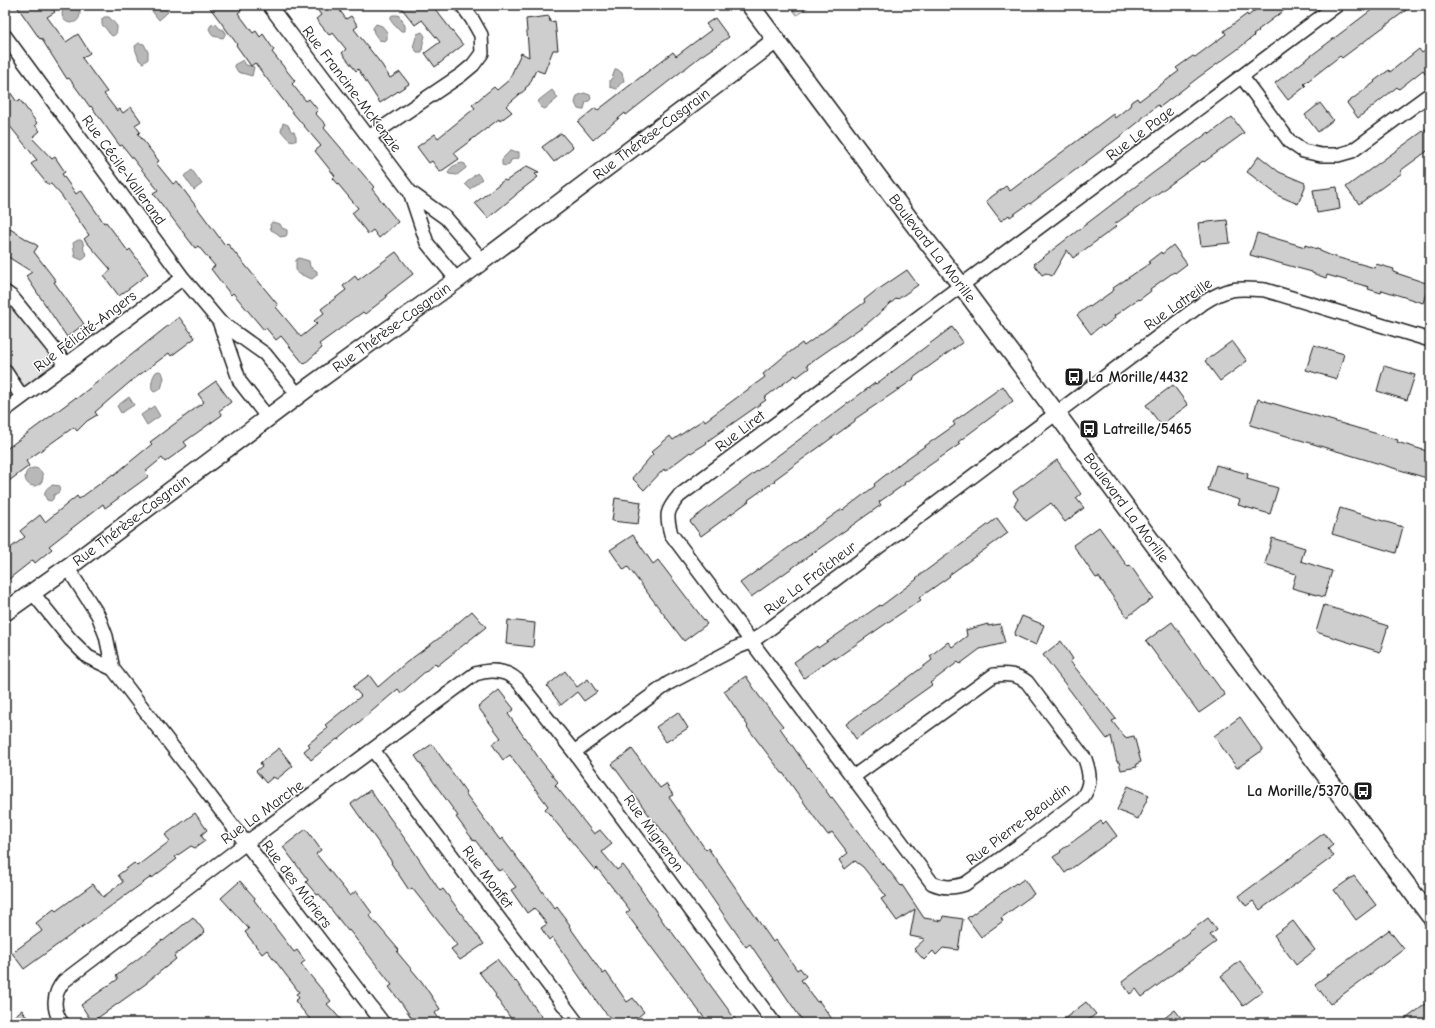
<svg xmlns="http://www.w3.org/2000/svg" width="1435" height="1028" viewBox="0 0 1435 1028" font-family="'Comic Neue',sans-serif">
<style>
.green{fill:#e2e2e2;stroke:#7f7f7f}
.water{fill:#b8b8b8;stroke:#7a7a7a}
.building{fill:#cecece;stroke:#1c1c1c}
.lines{fill:none;stroke-linecap:round;stroke-linejoin:round}
.minor-casing{stroke:#1c1c1c;stroke-width:16}
.tertiary-casing{stroke:#1c1c1c;stroke-width:20}
.minor{stroke:#fff;stroke-width:13}
.tertiary{stroke:#fff;stroke-width:17}
.labels{text-anchor:middle;dominant-baseline:central;stroke-width:3;stroke-linejoin:round;paint-order:stroke}
.street-label{font-size:15px;fill:#1c1c1c;stroke:#fff}
.poi-label{font-size:15px;font-weight:bold;fill:#1c1c1c;stroke:#fff;text-anchor:start}
</style>
<rect width="100%" height="100%" fill="#fff"/>
<filter id="ink" filterUnits="userSpaceOnUse"><feTurbulence type="fractalNoise" baseFrequency=".025" numOctaves="2"/><feDisplacementMap in="SourceGraphic" scale="8" xChannelSelector="R" yChannelSelector="G"/><feConvolveMatrix kernelMatrix="1 2 1 2 8 2 1 2 1" color-interpolation-filters="sRGB"/></filter>
<g filter="url(#ink)">
<path class="green" d="M789,5H811L797,15Z
M5,292L67,365L22,397L5,371Z"/>
<path class="water" d="M62 14a9 9 0 1 1 18 0a9 9 0 1 1-18 0Z
M149,5H162L168,12L159,20L148,6Z
M393,15H398L402,19L403,23L405,25V31H401L397,27L395,26L391,21V16Z
M104,17H109L117,26C117,31 117,35 112,36C107,32 107,28 102,25V19Z
M216,24L219,28L225,31V35L223,38L213,36L209,29L211,25Z
M376,24L382,26L387,32V39L385,41L379,40L374,33L373,28Z
M422,32L425,36L423,43L422,52H417L413,47L417,34Z
M139,43L144,44L148,52V59L143,63L139,60C138,55 135,51 135,46Z
M243,60L246,65L254,67L252,76L238,72L234,65Z
M617,69L622,73L624,81L619,85L617,89L610,87V80L612,78L615,70Z
M552,90L558,98L545,109L542,108L538,103L539,100Z
M584,93L590,95L591,99L589,101L586,102L584,109L582,110L578,109L575,103L577,96Z
M283,123L288,125L291,131L294,132L296,136V141L289,140L281,131Z
M510,151L519,152V158L511,160L509,165L506,166L502,165V159Z
M462,163L465,164L466,168L457,175L449,174L448,173C450,166 456,165 462,163Z
M192,170L202,184L194,190L184,176Z
M477,173L482,179L470,189L465,184Z
M5,205L7,207L8,229H5Z
M272,222L280,224L282,228L287,230V234L286,236L280,237L277,233L271,230L270,225Z
M78,240H81L83,242L84,251L87,254L85,258L82,260L75,257L73,243Z
M299,258L309,261L310,267L317,271V275L312,279L297,273L296,269V260Z
M159,371L162,372L164,378L161,389L154,392L152,390C151,384 152,377 156,372Z
M129,397L134,405L121,413L117,406Z
M154,406L160,416L147,425L141,415Z
M25 477a9 9 0 1 1 18 0a9 9 0 1 1-18 0Z
M53,485L60,486L59,492L54,495L53,499L51,501L47,500C42,493 46,487 53,485Z"/>
<path class="building" d="M16,5H50L55,12L47,17L66,42L78,34L90,53L82,58L107,92L104,94L117,111L120,109L123,113L131,107L141,121L135,125L140,132L138,134L159,161L156,163L173,184L177,181L225,245L227,243L278,305L276,307L301,337L317,324L314,321L324,313L321,309L346,290L343,286L355,276L358,280L396,252L413,274L386,295L387,297L365,314L363,312L319,344L322,348L304,364L281,336L276,340L266,328L264,330L233,293L231,295L211,269L215,266L198,246L195,248L153,193L158,190L122,145L120,146L91,106L90,107L69,78L67,79L41,38L40,39Z
M208,5H248L238,13L253,33L256,31L260,37L263,34L274,50L272,52L295,81L292,84L306,101L309,99L318,110L315,113L326,125L324,128L374,187L372,189L398,222L379,238L373,230L368,234L352,213L358,208L333,178L335,176L315,151L321,146L293,113L255,63L251,66L236,45L237,44Z
M314,5H336L346,19L351,16L358,26L354,29L382,65L390,78L400,72L409,84L380,103L358,69L356,71L342,53L346,49L333,33L329,35L316,19L321,15Z
M399,5H432L463,45L435,67L425,53L440,42L422,20L415,25Z
M1262,5H1291L1258,30L1259,31L1253,35L1254,36L1238,49L1199,77L1160,107L1158,105L1143,117L1141,120L1126,132L1030,204V203L1010,217L1009,215L1001,221L986,201L1006,186L1010,191L1113,114L1115,118L1130,106L1131,102L1137,98L1139,101L1179,71L1176,68L1193,56L1195,57L1226,34L1224,31L1247,14L1248,16Z
M1378,5H1413L1342,58L1340,56L1304,84L1306,86L1288,100L1275,83Z
M549,16L550,22L555,21L558,50H553L544,73L536,70L529,85L525,88L526,89L506,106L512,112L500,121L499,119L454,153L459,159L440,172L432,161L429,163L417,147L435,134L438,138L475,108L472,105L494,87L497,90L509,80L521,53L529,57L526,19Z
M715,18L729,37L701,56L626,115L625,113L593,140L578,122L595,108L598,110L673,52L676,56L711,30L706,24Z
M1430,47V80L1423,70L1399,89L1397,87L1358,118L1347,103L1375,82L1374,81L1389,70L1390,72L1419,49L1422,53Z
M5,85L17,102L20,100L37,123L35,125L40,131L32,138L52,159L55,157L65,172L62,174L76,194L81,190L104,223L106,222L128,251L130,249L148,274L119,296L104,276L111,270L84,239L89,235L61,195L51,184L48,185L31,164L37,160L5,120Z
M1320,103L1333,120L1318,132L1305,115Z
M1232,117L1244,133L1204,162L1203,161L1115,224L1117,226L1073,258L1067,250L1052,276L1046,273L1042,275L1034,264L1153,173L1209,132L1210,134Z
M1430,126V149L1400,171L1402,173L1359,204L1346,187Z
M561,133L573,147L554,162L542,147Z
M1259,156L1279,172L1305,183V187L1298,204L1279,196L1247,172Z
M527,166L539,172L535,174L538,177L516,194V195L488,218L475,203L504,180L506,181Z
M1337,187L1340,209L1317,213L1313,190Z
M1227,220L1230,243L1201,246L1198,223Z
M10,229L38,246L34,252L56,281L54,282L84,324L67,337L26,276L32,272L5,255V238Z
M1257,233L1305,247V245L1320,250V251L1332,256L1375,268L1376,264L1394,269L1393,272L1429,284L1423,303L1382,290L1381,293L1368,289L1369,287L1327,275L1326,278L1312,273V272L1250,255Z
M1173,245L1187,264L1175,273L1174,272L1150,289L1151,291L1139,300L1138,299L1114,316L1115,318L1103,327L1102,325L1091,334L1077,315L1089,306L1090,307L1114,290L1113,288L1150,263L1148,262L1161,252L1162,254Z
M907,270L918,285L898,299L897,298L869,322L807,365L809,368L797,377L795,375L764,398L766,400L706,442L707,443L691,453L690,452L665,471L664,469L644,490L632,478L653,454L651,452L670,436L673,440L704,419L705,421L765,377L763,374L782,358L802,343L804,346L865,302L864,300L879,288V289Z
M179,317L195,338L171,356L169,353L130,382L95,412L97,415L87,421L77,431L74,427L26,461L29,466L5,484V450L75,398L76,399Z
M952,327L963,342L913,378L914,379L855,419V421L774,480L775,481L748,500L749,501L701,536L690,521L875,383L876,384Z
M1232,341L1247,361L1220,381L1205,361Z
M1314,345L1344,354L1337,379L1306,370Z
M1384,366L1415,375L1407,400L1377,391Z
M216,381L231,402L219,411L222,415L184,442L187,446L165,462L162,458L145,472L149,476L105,508L103,504L49,546L52,549L35,563L33,560L5,582V552L25,537L20,531L40,515L45,522L77,496L79,499L113,474L114,475L152,444L150,442L204,402L198,394Z
M1173,385L1188,405L1161,425L1146,405Z
M1003,386L1013,401L958,442L960,444L904,483L905,484L879,502L881,505L751,597L740,583L814,529L842,509L843,510L875,486L874,484L902,462L955,425L953,422Z
M1258,399L1398,440L1397,442L1430,452V479L1250,425Z
M1057,460L1081,494L1076,498L1084,508L1065,522L1051,503L1026,521L1014,505L1018,499L1013,492Z
M1216,465L1248,474L1247,479L1278,488L1270,514L1238,505L1240,500L1208,490Z
M615,498L641,502L638,524L612,521Z
M1340,508L1403,527L1396,553L1332,534Z
M997,518L1008,533L949,575L950,576L919,598L921,600L897,616L835,659L834,657L804,678L794,662L817,646L818,648L880,605L881,606L917,579L916,578Z
M1099,527L1128,567L1130,565L1153,598L1127,617L1099,577L1096,578L1073,545Z
M633,535L653,564L658,560L707,624L684,641L628,567L624,570L610,550Z
M1272,538L1305,548L1301,561L1332,571L1324,597L1292,588L1296,574L1265,564Z
M1324,605L1388,626L1380,652L1316,632Z
M472,611L486,627L437,666L435,663L401,693L398,689L338,740L337,739L311,760L304,751L310,746L308,744L328,728L325,725L361,696L353,687L369,675L378,687L407,662L442,636Z
M1022,616L1044,625L1036,645L1014,635Z
M508,620L535,623L533,647L506,644Z
M1172,622L1225,695L1199,713L1146,641Z
M988,624V626L1000,624L1005,643L980,649L960,664L958,662L930,683L932,685L856,739L846,724L932,660L930,656L948,642L952,647L967,636L966,630Z
M1061,641L1073,659L1070,661L1116,719L1112,721L1125,738L1134,736L1141,762L1136,764L1137,767L1121,770L1119,762H1117L1111,736L1107,739L1043,655Z
M565,671L577,687L588,679L597,692L584,701L577,692L561,705L547,686Z
M746,676L759,696L783,726L780,728L808,768L809,767L831,798L832,797L882,864L883,863L901,886L902,885L924,918L942,921L943,916L963,919L958,950L943,948L936,955L933,951L924,960L914,949L925,939L910,936L915,909L897,921L881,899L886,896L863,867L855,861L845,869L839,860L848,853L832,832L828,835L815,818L783,773H782L747,727L748,726L724,691Z
M499,690L514,709L508,714L541,761L558,782L555,785L594,834L600,830L612,844L602,852L617,870L623,865L641,888H640L668,929L669,928L692,960L738,1023H708L626,913L630,910L597,868L595,870L545,809L548,806L510,755L503,760L492,744L501,738L478,707Z
M678,712L688,728L666,742L656,727Z
M1240,717L1263,750L1237,768L1214,736Z
M432,744L466,792L465,793L500,840L502,838L531,876L555,909L557,907L570,925L569,926L603,974L606,972L627,1002L633,998L644,1012L631,1023H615L602,1009L552,937L549,940L541,928L547,924L534,908L527,913L511,890L516,887L502,869L499,871L475,840L474,841L456,817L458,816L415,756Z
M279,748L293,766L277,779L273,777L266,783L256,771L262,766L260,763Z
M632,749L660,788L666,784L673,795L669,797L706,850L708,848L773,942L776,940L797,970L800,968L806,976L801,980L817,1002L819,1001L835,1023H804L750,944L746,947L701,882H700L655,821L654,822L612,764Z
M1128,786L1149,795L1138,819L1117,810Z
M370,790L415,853L440,891L443,889L484,944L460,960L451,949L457,945L412,888L409,890L391,863L392,862L351,804Z
M195,813L207,830L201,835L205,841L195,848L191,846L175,857L177,859L152,878L151,877L122,898L24,969L12,953L42,931L36,923L54,909L56,911L93,884L103,897L123,882L118,875L134,863L137,866L170,841L165,835Z
M1101,821L1103,824L1106,821L1117,836L1065,873L1053,857L1061,852L1060,851Z
M306,829L321,850L316,854L350,896L356,891L372,913L369,915L399,950L397,952L422,982L440,1009L435,1013L442,1023H415L402,1004L389,987L392,985L382,972L349,930L348,931L319,894L317,895L306,882L308,880L283,847Z
M1324,833L1333,845L1328,849L1334,856L1260,910L1253,901L1246,906L1239,896Z
M1354,876L1376,905L1356,920L1334,890Z
M1024,879L1034,894L1001,918L1003,921L981,937L967,918L1016,883L1017,884Z
M240,881L255,898L254,900L294,952L297,950L305,961L301,964L331,1001L327,1004L344,1023H313L295,1001L299,998L296,994L299,992L267,950L262,954L245,932L249,929L221,898Z
M193,917L205,932L174,956L176,959L147,982V983L92,1022L81,1005L108,986L118,979L116,976L162,940L163,941Z
M1208,918L1217,930L1210,935L1216,942L1142,997L1136,989L1130,994L1122,982Z
M1293,921L1315,950L1296,965L1274,935Z
M1389,930L1404,949L1330,1004L1315,984Z
M497,959L515,982L516,981L546,1023H514L495,996L496,995L479,972Z
M1240,961L1263,991L1243,1006L1221,976Z
M1430,1001V1020L1426,1023H1400Z
M1086,1002L1096,1014L1084,1023H1059Z
M22,1010L31,1023H5Z
M1175,1010L1185,1023H1158Z"/>
<g class="lines">
<defs>
<path id="minor" d="M269,5L410,192L427,243L457,280
M5,36L183,278L219,321L265,354L298,395
M1242,77L1290,142L1303,151L1321,155H1338L1352,151L1430,94
M369,137L461,75L473,65L482,53L481,35L472,19L462,5
M410,192L446,218L482,260
M5,292L12,297L67,365
M219,321L240,382L268,418
M5,371L22,397
M5,410L183,278
M67,567L98,615L106,636L113,669L383,1023
M32,592L70,639L88,657L113,669
M373,750L577,1023
M574,752L669,683L738,647L751,642L768,630L1203,303C1228,287 1236,288 1265,290L1430,340
M853,777L994,675C1007,674 1017,674 1027,682L1085,759C1090,773 1092,785 1082,798L1023,843L965,884C952,888 944,888 932,883L671,534C666,515 666,511 679,496L1337,5
M62,1023C52,1010 53,993 64,981L246,843L475,674C490,669 504,669 517,680L574,752L774,1023"/>
<g id="tertiary">
<path id="s1" d="M750,5L908,217L961,285L1430,916"/>
<path id="s2" d="M5,612L78,560L309,387L457,280L776,40"/>
</g>
</defs>
<use href="#minor" class="minor-casing"/>
<use href="#tertiary" class="tertiary-casing"/>
<use href="#minor" class="minor"/>
<use href="#tertiary" class="tertiary"/>
</g>
</g>
<defs>
<symbol id="bus-square" viewBox="-11 -11 22 22"><rect x="-9" y="-9" width="18" height="18" rx="4" fill="#1c1c1c" stroke="#fff"/><path d="M-5-6H5V4H4V6H2V4H-2V6H-4V4H-5ZM-3.5-4V0h7V-4ZM-3.5 1.2v1.5H-2V1.2ZM2 1.2v1.5H3.5V1.2Z" fill="#fff"/></symbol>
</defs>
<g fill-rule="evenodd">
<use href="#bus-square" x="1063" y="366" width="22" height="22"/>
<use href="#bus-square" x="1078" y="418" width="22" height="22"/>
<use href="#bus-square" x="1352" y="780" width="22" height="22"/>
</g>
<g class="labels">
<g class="street-label">
<text transform="translate(352 89) rotate(53)">Rue Francine-McKenzie</text>
<text stroke="none"><textPath href="#s2" startOffset="804">Rue Thérèse-Casgrain</textPath></text>
<text transform="translate(1140 133) rotate(-37)">Rue Le Page</text>
<text transform="translate(124 170) rotate(54)">Rue Cécile-Vallerand</text>
<text stroke="none"><textPath href="#s1" startOffset="304">Boulevard La Morille</textPath></text>
<text transform="translate(1178 304) rotate(-35)">Rue Latreille</text>
<text stroke="none"><textPath href="#s2" startOffset="480">Rue Thérèse-Casgrain</textPath></text>
<text transform="translate(85 331) rotate(-37)">Rue Félicité-Angers</text>
<text transform="translate(740 431) rotate(-37)">Rue Liret</text>
<text stroke="none"><textPath href="#s1" startOffset="628">Boulevard La Morille</textPath></text>
<text stroke="none"><textPath href="#s2" startOffset="156">Rue Thérèse-Casgrain</textPath></text>
<text transform="translate(810 578) rotate(-37)">Rue La Fraîcheur</text>
<text transform="translate(262 812) rotate(-36)">Rue La Marche</text>
<text transform="translate(1018 824) rotate(-37)">Rue Pierre-Beaudin</text>
<text transform="translate(654 833) rotate(54)">Rue Migneron</text>
<text transform="translate(488 877) rotate(53)">Rue Monfet</text>
<text transform="translate(297 884) rotate(53)">Rue des Mûriers</text>
</g>
<g class="poi-label">
<text x="1088" y="377">La Morille/4432</text>
<text x="1103" y="429">Latreille/5465</text>
<text x="1349" y="791" text-anchor="end">La Morille/5370</text>
</g>
</g>
<rect width="1435" height="1028" fill="none" stroke="#fff" stroke-width="20"/>
<rect x="10" y="10" width="1415" height="1008" fill="none" stroke="#1c1c1c" stroke-width="1.5" filter="url(#ink)"/>
</svg>
